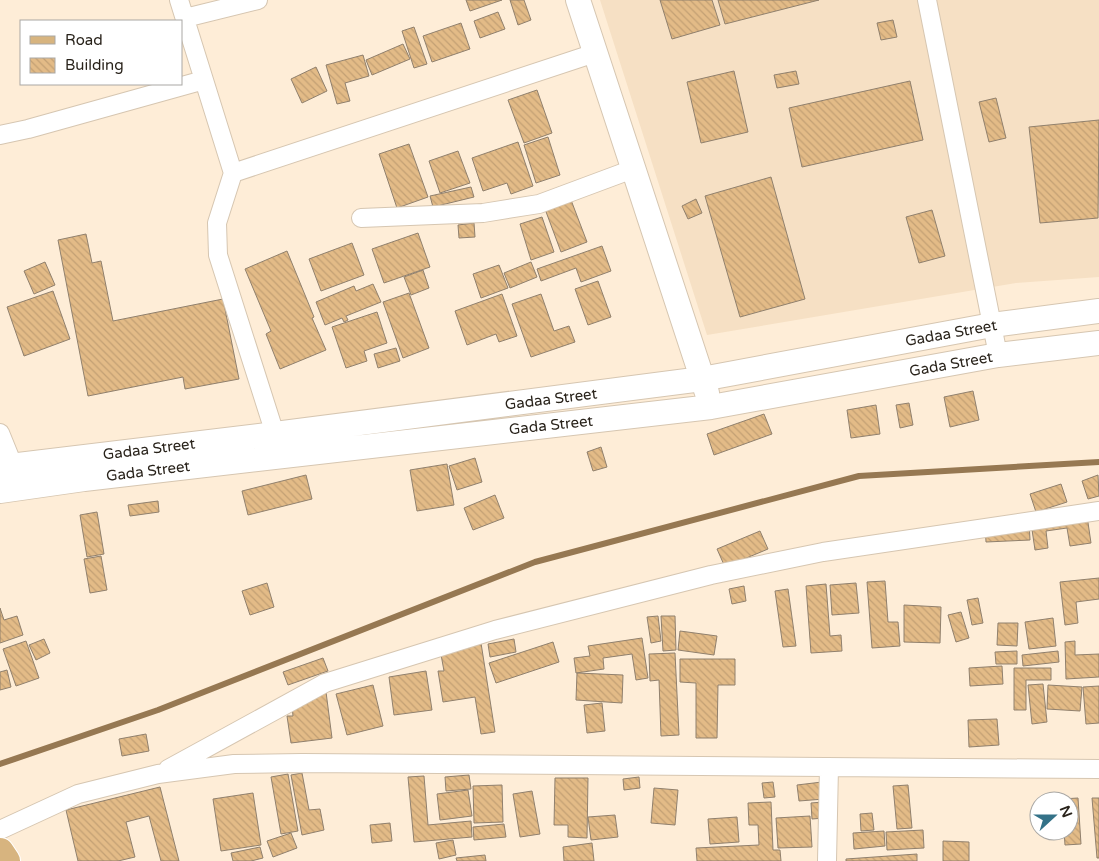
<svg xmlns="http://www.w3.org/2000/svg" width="1099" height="861" viewBox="0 0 1099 861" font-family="'Varela Round',sans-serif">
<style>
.built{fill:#f6e0c4}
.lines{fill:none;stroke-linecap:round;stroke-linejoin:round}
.stream{stroke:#967852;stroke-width:6}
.building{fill:url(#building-back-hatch);stroke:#90806d}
.street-casing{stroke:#d6c6b1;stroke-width:20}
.secondary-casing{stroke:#d6c6b1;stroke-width:26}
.primary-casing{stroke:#fff;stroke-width:30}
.street{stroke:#fff;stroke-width:18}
.secondary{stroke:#fff;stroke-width:24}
.primary{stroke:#d7b47f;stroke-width:28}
.labels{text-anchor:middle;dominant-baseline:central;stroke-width:4;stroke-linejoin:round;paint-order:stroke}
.street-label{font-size:15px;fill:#29231b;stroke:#fff}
</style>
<defs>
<pattern id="building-back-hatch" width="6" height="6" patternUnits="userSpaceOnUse" patternTransform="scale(1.25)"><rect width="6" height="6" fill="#e3bb87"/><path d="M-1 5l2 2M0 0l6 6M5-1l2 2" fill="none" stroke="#c3a074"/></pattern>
</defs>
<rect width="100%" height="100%" fill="#feedd7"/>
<path class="built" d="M600,0H1099V277L1016,283L707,335Z"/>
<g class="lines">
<path class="stream" d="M0,764L158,710L535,562L859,476L1099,462"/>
</g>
<path class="building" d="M466,0H502L470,11Z
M510,0H524L531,20L518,25Z
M660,0H712L720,25L672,39Z
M718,0H819L725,24Z
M498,12L505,29L480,38L474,21Z
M893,20L897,37L881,40L877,23Z
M461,23L470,49L432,62L423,36Z
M414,27L427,64L414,68L402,31Z
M403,44L410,59L372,75L366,60Z
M363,55L369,76L345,83L350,101L337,104L326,65Z
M316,67L327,91L302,103L291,79Z
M734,71L748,132L701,143L687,82Z
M796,71L799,84L777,88L774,75Z
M910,81L923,140L802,167L789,108Z
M537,90L552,133L524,143L508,100Z
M996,98L1006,138L989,142L979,102Z
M1099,120L1098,218L1040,223L1029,127Z
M548,137L560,175L536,183L524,145Z
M518,142L533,186L511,194L507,183L483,191L472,158Z
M409,144L428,197L397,208L379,154Z
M458,151L470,183L440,193L429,161Z
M771,177L805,299L740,317L705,196Z
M471,187L474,197L433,207L430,196Z
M696,199L702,213L688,219L682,206Z
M571,200L587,242L561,252L545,209Z
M932,210L945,256L919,263L906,217Z
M542,217L554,252L531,260L520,224Z
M474,223L475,237L459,238L458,225Z
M418,233L430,267L384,283L372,249Z
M86,234L92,263L101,261L113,321L223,299L239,379L185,389L183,377L88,396L58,240Z
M352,243L364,275L321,291L309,259Z
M602,246L611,271L581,282L576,268L541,281L537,269Z
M287,251L314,317L312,318L326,350L280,369L266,334L271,331L245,269Z
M45,262L55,285L34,294L24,271Z
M531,262L537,277L510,288L504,273Z
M499,265L508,288L481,298L473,274Z
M423,270L429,288L411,295L404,277Z
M598,281L611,317L588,325L575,289Z
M373,284L381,302L346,316L348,320L344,322L342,318L325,325L316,302L354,286L356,291Z
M53,291L70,339L24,356L7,307Z
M409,293L429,348L403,358L383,302Z
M502,294L517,336L499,342L496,334L467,345L455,311Z
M541,294L554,331L569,326L575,342L531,357L512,304Z
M377,312L387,343L364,351L367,361L346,368L332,327Z
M396,348L400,361L378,368L374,354Z
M973,391L979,420L950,427L944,397Z
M909,403L913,425L900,428L896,405Z
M876,405L880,434L851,438L847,410Z
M764,414L772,434L714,455L707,434Z
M601,447L607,467L593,471L587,452Z
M475,458L482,482L457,490L449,466Z
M447,464L454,505L417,511L410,470Z
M306,475L312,499L248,515L242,491Z
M1098,475L1099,496L1088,499L1082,481Z
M1061,484L1067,502L1036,512L1030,494Z
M495,495L504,518L473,530L464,508Z
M158,501L159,512L130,516L128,505Z
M1086,509L1091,543L1070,546L1067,528L1046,531L1048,548L1035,550L1030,516Z
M97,512L104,554L87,557L80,515Z
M1029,521L1030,540L986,542L985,524Z
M760,531L768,549L725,567L717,549Z
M101,556L107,590L90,593L84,559Z
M1099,578V599L1076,602L1078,623L1065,625L1060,582Z
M885,581L888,622H898L900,646L872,648L867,582Z
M267,583L274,607L250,615L242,591Z
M856,583L859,613L832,615L830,585Z
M826,584L830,636L841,635L842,651L811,653L806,586Z
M744,586L746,601L732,604L729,589Z
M788,589L796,646L783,647L775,591Z
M978,598L983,623L972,625L967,600Z
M904,605L941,607L940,643L904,642Z
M0,608L4,620L17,616L23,635L0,643Z
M961,612L969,638L956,642L948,615Z
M658,616L661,641L651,643L647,617Z
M661,616H675L676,650L663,651Z
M1053,618L1056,646L1029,649L1025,622Z
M998,623H1018L1017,646L997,645Z
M680,631L717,636L714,655L678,650Z
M642,638L648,678L636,680L632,654L603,658L604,669L576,673L574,658L590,656L588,646Z
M44,639L50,653L36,660L29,645Z
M514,639L516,652L490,657L488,644Z
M26,641L39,678L16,686L3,649Z
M1075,641V655L1099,654V677L1066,679L1065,642Z
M553,642L559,662L496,683L489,663Z
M481,643L495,732L481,734L475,697L443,702L438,671H444L440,649Z
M1017,651V664H996L995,652Z
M1058,651L1059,662L1023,666L1022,655Z
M675,653L679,735L661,736L659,680L650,681L649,654Z
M323,658L328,671L288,685L283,672Z
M680,659H735V685H718L717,738H696V683L680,682Z
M1002,666L1003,684L970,686L969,668Z
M1014,668H1051V680H1026V710H1014Z
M7,670L11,687L0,690V672Z
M426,671L432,710L394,715L389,677Z
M577,673L623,675L622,703L576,700Z
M1043,684L1047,722L1032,724L1028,685Z
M373,685L383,726L347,735L336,694Z
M1048,685L1082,687L1080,711L1047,709Z
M1099,686V723L1086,724L1083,687Z
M326,692L332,738L291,743L287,716H293L291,696Z
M602,703L605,731L587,733L584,705Z
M997,719L999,745L969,747L968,720Z
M146,734L149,751L122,756L119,739Z
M302,773L309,810L320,809L324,830L302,835L291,775Z
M288,774L298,831L281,834L271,777Z
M469,775L471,789L446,791L445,777Z
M424,776L428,825L471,821L472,837L414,842L408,777Z
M639,777L640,788L624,790L623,779Z
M555,778H588L587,838L568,837V825H554Z
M773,782L775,797L764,798L762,783Z
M822,782L824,799L799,801L797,785Z
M502,785L503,822L474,823L473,786Z
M908,785L912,828L897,829L893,786Z
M160,787L179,861H161L149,816L126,822L135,857L118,861H78L66,810Z
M654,788L678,790L675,825L651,823Z
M468,790L472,816L440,820L437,794Z
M532,791L540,834L520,837L513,794Z
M253,793L261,845L221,851L213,799Z
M1078,798L1081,844L1065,845L1064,831H1069V801H1062V799Z
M1092,798H1099V858H1097Z
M771,802L773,850H780L781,861H697L696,848L759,845L758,825H749L748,803Z
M823,802L824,818L812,819L811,803Z
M872,813L874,830L861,831L860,814Z
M615,815L618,837L591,840L588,817Z
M810,816L812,847L778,848L776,818Z
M737,817L739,842L710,844L708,819Z
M390,823L392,841L372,843L370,825Z
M504,824L506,837L474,840L473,827Z
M923,830L924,848L887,850L886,832Z
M884,831L885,846L854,849L853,833Z
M291,833L297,848L273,857L267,841Z
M453,840L456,855L439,859L436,843Z
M943,841L969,842V861H943Z
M592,843L594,861H564L563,847Z
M260,847L263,858L251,861H233L231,853Z
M917,854V861H846V859Z
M485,855L486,861H457L456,858Z"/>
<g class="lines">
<defs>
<path id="street" d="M179,0L233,173L217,223L218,255L275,434
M927,0L998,355
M185,18L258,0
M0,135L28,129L204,80
M233,173L595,53
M361,218L483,213L539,204L633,169
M0,433L13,465
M168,769L325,683L495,630L711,575L823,552L1099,511
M0,830L78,794L158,774L234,764L302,763L1099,769
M827,861L829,767"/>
<path id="secondary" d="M578,0L707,393
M0,467L275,434L702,379L992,325L1099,311
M0,491L84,479L711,407L998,355L1099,343"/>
<path id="primary" d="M0,852L6,861"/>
</defs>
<use href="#street" class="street-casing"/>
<use href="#secondary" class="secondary-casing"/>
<use href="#primary" class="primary-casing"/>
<use href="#street" class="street"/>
<use href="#secondary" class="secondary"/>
<use href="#primary" class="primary"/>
</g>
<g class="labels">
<g class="street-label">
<text transform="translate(951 333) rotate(-10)">Gadaa Street</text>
<text transform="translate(951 364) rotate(-10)">Gada Street</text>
<text transform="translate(551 399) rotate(-7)">Gadaa Street</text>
<text transform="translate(551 425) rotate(-6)">Gada Street</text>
<text transform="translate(149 449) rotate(-7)">Gadaa Street</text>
<text transform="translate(148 471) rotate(-7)">Gada Street</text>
</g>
</g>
<rect x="20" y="20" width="162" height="65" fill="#ffffff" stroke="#a9a7a4"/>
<rect x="30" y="36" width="25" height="8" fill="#d7b47f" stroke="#a9a7a4"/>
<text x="65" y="45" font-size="15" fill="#29231b">Road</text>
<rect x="30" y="58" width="25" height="15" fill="url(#building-back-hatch)" stroke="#a9a7a4"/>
<text x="65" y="70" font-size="15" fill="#29231b">Building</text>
<g transform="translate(1054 816) rotate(69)"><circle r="24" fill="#ffffff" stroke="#a9a7a4"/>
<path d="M0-4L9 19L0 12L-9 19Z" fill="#347288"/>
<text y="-8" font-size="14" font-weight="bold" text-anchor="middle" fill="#29231b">N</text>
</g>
</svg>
